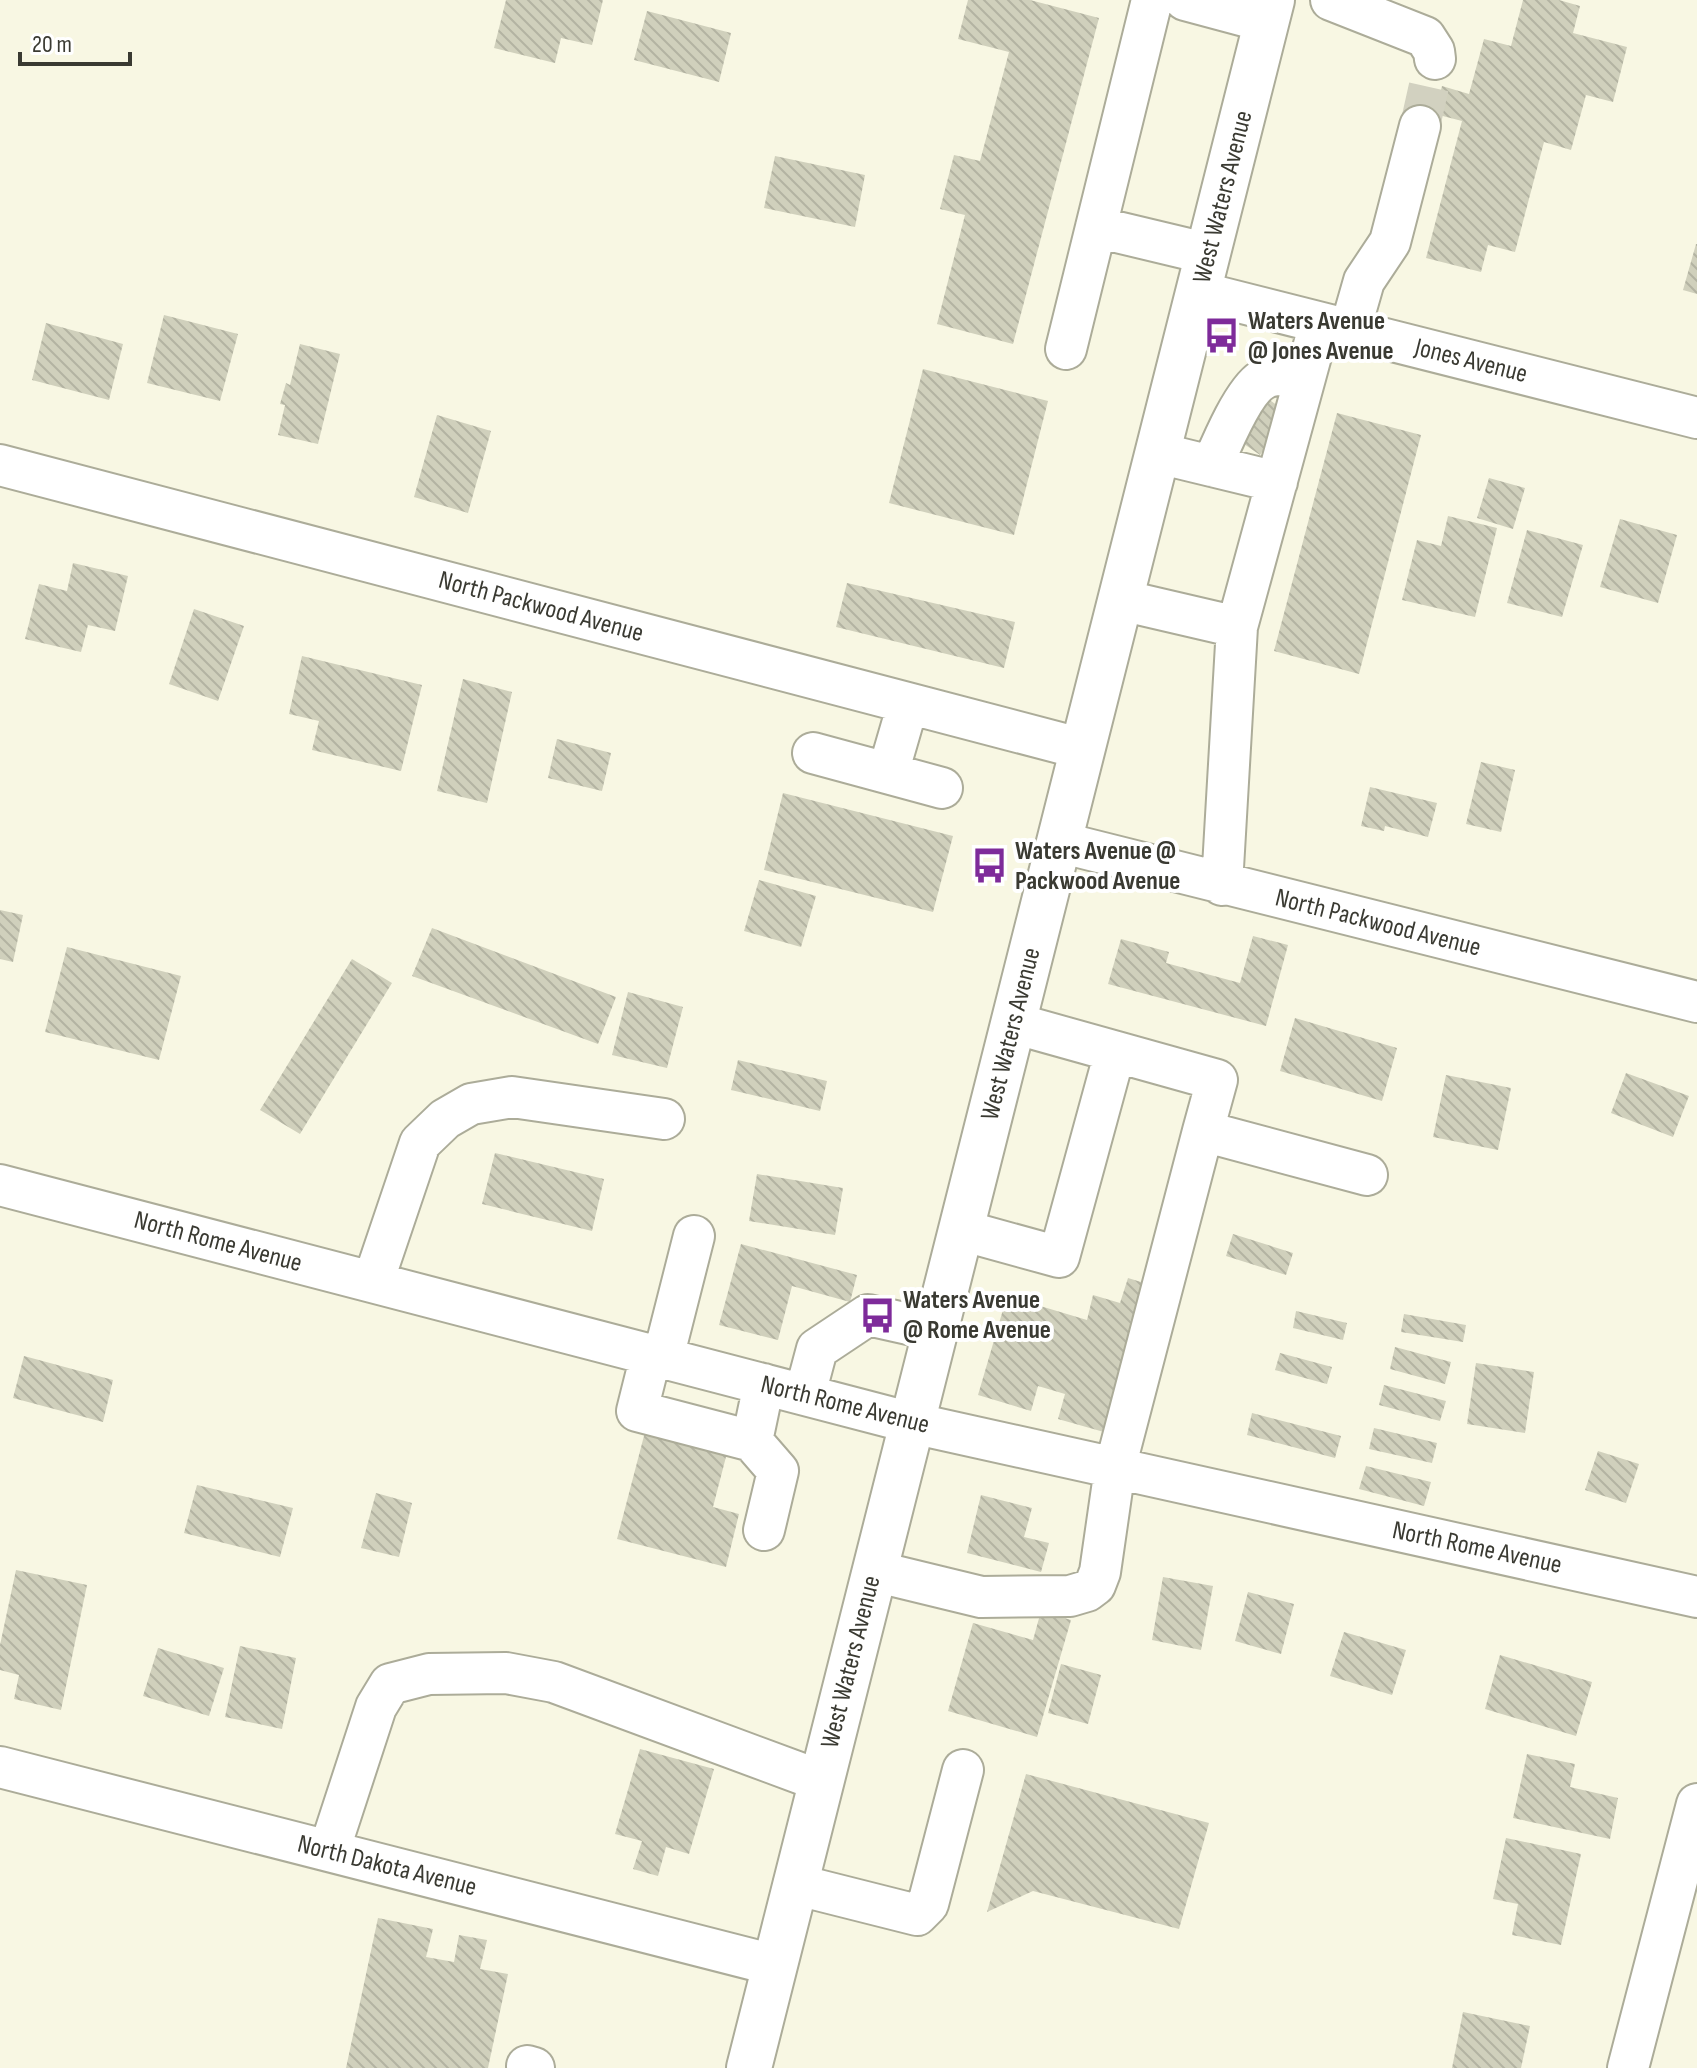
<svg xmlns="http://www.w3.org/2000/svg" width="1697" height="2068" viewBox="0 0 1697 2068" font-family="'Sofia Sans Condensed',sans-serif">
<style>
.building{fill:url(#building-back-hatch)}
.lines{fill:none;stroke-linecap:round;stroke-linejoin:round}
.minor-tunnel{stroke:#d2d1c0;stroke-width:40;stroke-dasharray:40 20;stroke-linecap:butt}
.minor-casing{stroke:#acac99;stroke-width:44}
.major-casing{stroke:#acac99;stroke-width:48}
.minor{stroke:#fff;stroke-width:40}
.major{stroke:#fff;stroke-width:44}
.labels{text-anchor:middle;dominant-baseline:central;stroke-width:8;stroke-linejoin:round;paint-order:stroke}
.street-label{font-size:26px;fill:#3a3a32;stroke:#fff}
.poi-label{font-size:26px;font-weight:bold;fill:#3a3a32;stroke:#fff;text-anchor:start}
</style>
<defs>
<pattern id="building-back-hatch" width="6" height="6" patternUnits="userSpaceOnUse" patternTransform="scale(2)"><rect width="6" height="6" fill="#d0d0bc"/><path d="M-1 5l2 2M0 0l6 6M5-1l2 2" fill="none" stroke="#b3b3a2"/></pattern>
</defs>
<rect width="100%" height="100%" fill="#f8f7e3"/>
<path class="building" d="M506,0H603L592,45L561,38L555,63L494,48Z
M968,0H1030L1099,18L1013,344L937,324L965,215L940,209L954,155L980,161L1009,52L958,39Z
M1523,0H1559L1580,6L1573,33L1627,47L1613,102L1586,95L1571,150L1544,142L1515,252L1488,245L1481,272L1426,258L1462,121L1435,114L1442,86L1469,94L1484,39L1511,46Z
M647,11L731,33L719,82L634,60Z
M775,156L865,175L855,227L764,208Z
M1696,244H1697V294L1683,290Z
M164,315L238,334L220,401L147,383Z
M46,323L123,344L109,400L32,380Z
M300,344L340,354L318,444L278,435L285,405L280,404L286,383L290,385Z
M923,369L1048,401L1014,535L889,503Z
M1260,393L1288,413L1260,455L1231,435Z
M1337,413L1421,435L1359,674L1274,651Z
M437,415L491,431L468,513L414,497Z
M1489,478L1525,488L1513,529L1477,518Z
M1448,516L1497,528L1475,617L1402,600L1417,540L1441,546Z
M1620,519L1677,535L1658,603L1600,587Z
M1527,530L1583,545L1562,617L1507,603Z
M73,563L128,576L115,631L88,625L81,652L25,639L39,584L67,591Z
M847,583L1015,622L1004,668L836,627Z
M194,609L244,626L218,701L169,684Z
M302,656L422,685L401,771L312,750L319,721L289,714Z
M463,679L512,692L487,803L437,791Z
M557,739L611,753L602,791L548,778Z
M1481,762L1515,770L1501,832L1466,824Z
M1370,787L1437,803L1428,837L1385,826L1384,831L1361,826Z
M783,793L953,836L933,912L764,870Z
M759,880L816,896L801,947L744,931Z
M0,910L23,915L13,962L0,959Z
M432,928L616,997L598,1044L412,976Z
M1253,936L1288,945L1266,1026L1108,984L1121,939L1169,952L1166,963L1240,983Z
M67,947L181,976L159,1060L45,1032Z
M352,959L392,983L300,1134L260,1110Z
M628,992L683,1007L667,1068L612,1055Z
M1295,1018L1397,1048L1382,1101L1280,1071Z
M738,1060L827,1081L820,1111L731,1090Z
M1626,1073L1689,1096L1673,1137L1611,1113Z
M1446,1075L1511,1088L1498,1150L1433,1137Z
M495,1153L604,1179L592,1231L482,1204Z
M757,1174L843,1188L835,1235L749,1221Z
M1233,1234L1293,1253L1286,1275L1226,1256Z
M741,1244L857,1275L850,1302L792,1286L778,1340L719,1325Z
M1128,1278L1154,1286L1111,1434L1058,1419L1065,1394L1038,1386L1031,1411L978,1395L1007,1296L1087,1320L1093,1295L1120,1303Z
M1296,1311L1347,1323L1343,1340L1293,1328Z
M1404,1314L1466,1325L1463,1342L1401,1332Z
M1395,1347L1451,1362L1445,1384L1390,1369Z
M1280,1353L1332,1367L1327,1384L1275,1370Z
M24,1356L113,1380L103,1422L13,1398Z
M1476,1363L1534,1372L1525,1433L1467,1424Z
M1384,1385L1446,1401L1440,1421L1379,1405Z
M1252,1413L1341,1436L1335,1458L1247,1435Z
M1374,1428L1437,1443L1432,1463L1369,1449Z
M645,1432L727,1453L713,1507L739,1514L726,1567L617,1539Z
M1598,1451L1639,1464L1626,1503L1585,1490Z
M1366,1466L1431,1482L1424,1506L1359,1489Z
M197,1485L293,1508L280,1557L184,1533Z
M376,1493L412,1503L399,1557L361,1548Z
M981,1495L1032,1508L1024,1537L1049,1543L1041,1572L967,1553Z
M16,1570L87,1585L61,1710L14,1699L19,1675L0,1670V1645Z
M1163,1577L1213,1586L1201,1650L1152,1640Z
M1248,1592L1294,1604L1281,1654L1235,1641Z
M1041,1611L1071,1620L1037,1737L948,1711L973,1623L1033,1640Z
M1344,1632L1406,1650L1392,1695L1330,1676Z
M240,1646L296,1658L282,1729L225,1717Z
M158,1648L224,1668L209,1716L143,1696Z
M1500,1655L1592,1682L1576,1736L1485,1709Z
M1061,1664L1101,1675L1088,1724L1048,1713Z
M640,1749L714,1769L689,1854L666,1847L658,1876L633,1869L642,1841L615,1834Z
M1527,1754L1575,1764L1570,1787L1618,1798L1610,1839L1513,1818Z
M1026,1774L1209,1823L1179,1929L1033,1891L987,1912Z
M1506,1838L1581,1854L1561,1945L1512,1935L1518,1904L1493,1899Z
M378,1918L433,1929L426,1957L454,1962L459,1935L487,1940L480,1969L508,1974L488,2068H346Z
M1463,2012L1530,2026L1521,2068H1452Z"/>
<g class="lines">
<path class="minor-tunnel" d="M1420,126L1435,59"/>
<defs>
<path id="minor" d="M1185,0L1267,22
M1331,0L1425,37L1434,51L1435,59
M1096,227L1209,254
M1199,292L1697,418
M1350,330L1364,281L1390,242L1420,126
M1066,349L1152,0
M1158,453L1277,482
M0,465L1083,749
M1212,466C1221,445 1243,392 1262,380C1274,372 1292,375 1305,376
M1121,600L1237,627L1320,323
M813,753L942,788
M888,773L908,704
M1059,842L1697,1002
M1222,885L1237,627
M1013,1023L1217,1080L1203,1131L1367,1175
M0,1185L912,1423L1697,1597
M961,1230L1059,1257L1115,1052
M373,1282L420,1143L445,1119L471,1104L512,1097L664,1119
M651,1355L637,1411L752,1441L764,1384
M663,1358L694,1236
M805,1394L817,1349L868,1315L935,1330
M752,1441L778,1471L764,1530
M874,1571L981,1597L1070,1596L1087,1591L1095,1585L1100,1572L1115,1468L1203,1131
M0,1767L774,1965
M329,1851L376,1707L390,1684L429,1674L506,1673L554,1682L821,1781
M794,1884L917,1915L928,1904L963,1770
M527,2066L534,2068
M1628,2068L1697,1804"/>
<path id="major" d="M749,2068L1272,0"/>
</defs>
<use href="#minor" class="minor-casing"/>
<use href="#major" class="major-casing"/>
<use href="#minor" class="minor"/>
<use href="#major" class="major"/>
</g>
<defs>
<symbol id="bus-bare" viewBox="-9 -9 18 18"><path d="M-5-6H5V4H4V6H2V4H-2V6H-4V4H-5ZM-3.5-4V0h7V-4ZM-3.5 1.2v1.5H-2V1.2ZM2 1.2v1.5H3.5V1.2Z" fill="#7e2b9a" stroke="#fff" stroke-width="2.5" paint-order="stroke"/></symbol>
</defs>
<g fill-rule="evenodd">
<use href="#bus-bare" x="1196" y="310" width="51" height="51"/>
<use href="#bus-bare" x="964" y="840" width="51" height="51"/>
<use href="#bus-bare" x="852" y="1290" width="51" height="51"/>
</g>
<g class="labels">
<g class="street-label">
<text transform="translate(1223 197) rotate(-76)">West Waters Avenue</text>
<text transform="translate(1471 361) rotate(14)">Jones Avenue</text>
<text transform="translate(541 607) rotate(15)">North Packwood Avenue</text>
<text transform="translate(1378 923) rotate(14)">North Packwood Avenue</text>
<text transform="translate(1011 1034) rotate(-76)">West Waters Avenue</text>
<text transform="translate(218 1242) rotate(15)">North Rome Avenue</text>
<text transform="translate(845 1405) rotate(14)">North Rome Avenue</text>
<text transform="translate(1477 1548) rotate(12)">North Rome Avenue</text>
<text transform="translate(851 1662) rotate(-76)">West Waters Avenue</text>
<text transform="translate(387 1866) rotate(14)">North Dakota Avenue</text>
</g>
<g class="poi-label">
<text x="1248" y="321">Waters Avenue<tspan x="1248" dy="30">@ Jones Avenue</tspan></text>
<text x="1015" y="851">Waters Avenue @<tspan x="1015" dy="30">Packwood Avenue</tspan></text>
<text x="903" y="1300">Waters Avenue<tspan x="903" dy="30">@ Rome Avenue</tspan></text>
</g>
</g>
<path d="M20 52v12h110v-12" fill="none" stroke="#3a3a32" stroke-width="4"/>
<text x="32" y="52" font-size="24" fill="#3a3a32" stroke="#ffffff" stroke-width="6" paint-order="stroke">20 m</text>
</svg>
